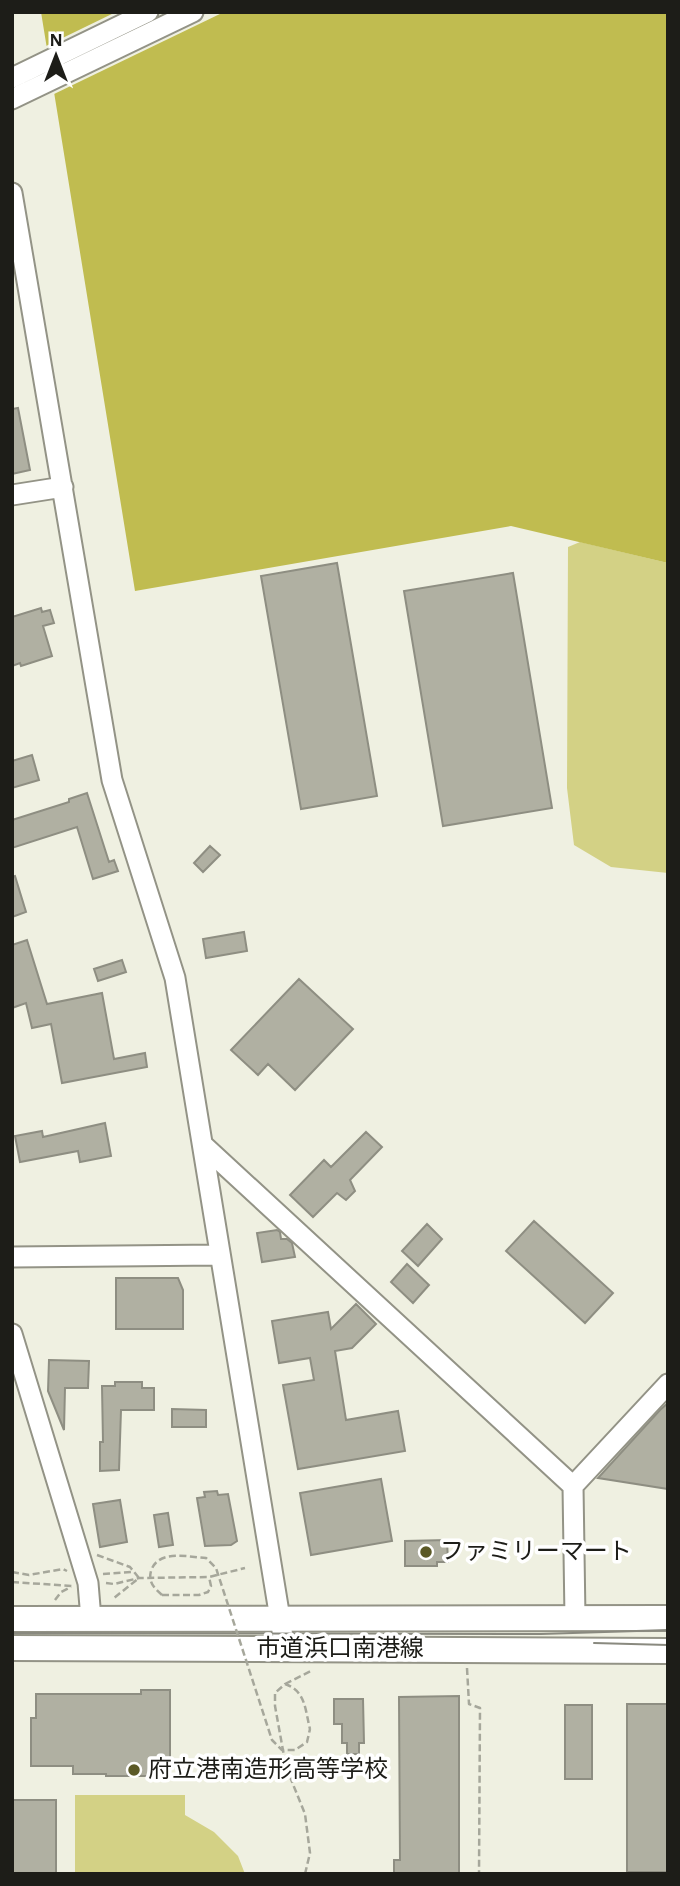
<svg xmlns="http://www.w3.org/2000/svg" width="680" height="1886" viewBox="0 0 680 1886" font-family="'Alegreya Sans','Noto Sans JP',sans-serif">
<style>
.green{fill:#d3d185}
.water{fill:#c0bc50}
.pier{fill:#eff0e1}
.building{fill:#b0b0a2;stroke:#8e8e82;stroke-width:2}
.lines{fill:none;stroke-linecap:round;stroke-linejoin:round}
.minor-casing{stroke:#939386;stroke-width:23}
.major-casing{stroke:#939386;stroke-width:28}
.path{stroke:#a6a79b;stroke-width:2.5;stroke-dasharray:7 3.5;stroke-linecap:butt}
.minor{stroke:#fff;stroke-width:19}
.major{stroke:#fff;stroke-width:24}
.tram{stroke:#89897f;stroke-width:2}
.path-bridge{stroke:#a6a79b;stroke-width:2.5;stroke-dasharray:7 3.5;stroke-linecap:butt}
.poi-dot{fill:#5b5926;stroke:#fff;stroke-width:2.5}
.labels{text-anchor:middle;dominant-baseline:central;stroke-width:7;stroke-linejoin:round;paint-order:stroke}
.poi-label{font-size:24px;fill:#1d1d18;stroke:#fff;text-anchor:start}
.street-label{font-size:24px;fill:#1d1d18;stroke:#fff}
</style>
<rect width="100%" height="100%" fill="#eff0e1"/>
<path class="green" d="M580,542L668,563V873L611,867L574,845L567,788L568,547Z
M75,1795H185V1815L214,1832L238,1856L245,1874H75Z"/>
<path class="water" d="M41,12H668V563L511,526L135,591Z"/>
<path class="pier" d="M116,12H224L52,95L44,47Z"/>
<path class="building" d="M18,408L30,470L12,474V409Z
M337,563L377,796L301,809L261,576Z
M513,573L552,808L443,826L404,591Z
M41,608L42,612L50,610L54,623L43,626L52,656L21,666L20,663L12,666V617Z
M32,755L39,780L12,788V761Z
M87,793L109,862L114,860L118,871L93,879L77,827L12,848V820L69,802V799Z
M210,846L220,855L203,872L194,863Z
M15,876L26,912L12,917V877Z
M244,932L247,951L206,958L203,939Z
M27,940L47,1004L102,993L114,1059L145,1053L147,1067L62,1083L51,1024L32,1028L26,1003L12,1008V945Z
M122,960L126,972L98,981L94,969Z
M299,979L353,1029L295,1090L268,1064L258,1075L231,1050Z
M105,1123L111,1156L80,1162L78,1151L20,1162L15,1136L42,1131L43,1137Z
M366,1132L382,1147L350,1180L355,1191L346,1200L337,1193L313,1217L290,1195L324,1160L331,1167Z
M534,1221L613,1293L585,1323L506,1251Z
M427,1224L442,1239L418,1266L402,1251Z
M277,1230L280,1232L281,1239H287L292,1243L295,1257L262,1262L257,1233Z
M407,1264L429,1285L413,1303L391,1282Z
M116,1278H178L183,1290V1329H116Z
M356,1304L376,1324L352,1348L335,1351L346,1420L398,1411L405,1451L298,1469L283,1385L314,1380L310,1358L279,1363L272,1321L328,1312L331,1329Z
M49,1360L89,1361L88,1388H65L64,1430L48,1391Z
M115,1382H142V1388H154V1410H121L119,1470L100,1471V1442H103L102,1386H115Z
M668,1403V1489L598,1478L660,1410Z
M172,1409L206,1410V1427H172Z
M381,1479L392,1541L311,1555L300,1493Z
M217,1491L218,1495L228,1494L237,1541L231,1545L205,1546L197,1498L205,1497L204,1492Z
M120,1500L127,1542L100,1547L93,1504Z
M168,1513L173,1545L159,1547L154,1515Z
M447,1540L448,1562H437V1566H405V1541Z
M141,1690H170V1776H106V1774H73V1766H31V1718H36V1694H141Z
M459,1696V1874H394V1860H400L399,1697Z
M334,1699H363L364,1743H359V1754H347V1743H342V1724H334Z
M627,1704H668V1872H627Z
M565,1705H592V1779H565Z
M12,1800H56V1874H12Z"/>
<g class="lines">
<defs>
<path id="minor" d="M12,78L148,12
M12,99L193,12
M12,193L112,780L175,978L285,1649
M12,495L63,487
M203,1145L573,1486L575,1618
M12,1257L219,1255
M12,1334L88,1583L91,1619
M573,1486L668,1384"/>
<path id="major" d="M12,1619L668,1618
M12,1648L668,1651"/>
</defs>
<use href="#minor" class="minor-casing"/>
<use href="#major" class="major-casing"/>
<path class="path" d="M97,1555L130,1567L139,1578L114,1598
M12,1572L29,1575L63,1569L67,1571
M103,1574L132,1572
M12,1582L72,1586
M106,1583L114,1584L139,1578L209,1577L245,1568
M162,1595H199L208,1592L211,1586L209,1577
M55,1600L61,1592L71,1587
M467,1668L469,1704L480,1708L479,1874
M285,1684L313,1670
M305,1874L310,1853L305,1814L286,1767L275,1706V1693L285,1684C306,1691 305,1710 310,1729"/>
<use href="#minor" class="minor"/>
<use href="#major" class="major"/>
<path class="tram" d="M12,1633L541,1634L668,1630
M594,1643L668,1645"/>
<path class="path-bridge" d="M162,1595C154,1588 148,1582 151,1571C158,1549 188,1557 206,1558L216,1568L272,1740L282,1750H295L307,1742L310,1729"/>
</g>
<g class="poi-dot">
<circle cx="426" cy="1552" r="7"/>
<circle cx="134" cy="1770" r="7"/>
</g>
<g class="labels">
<g class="poi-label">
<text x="440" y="1552">ファミリーマート</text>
<text x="148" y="1770">府立港南造形高等学校</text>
</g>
<g class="street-label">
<text x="340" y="1649">市道浜口南港線</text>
</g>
</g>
<rect width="680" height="1886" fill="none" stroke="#1d1d18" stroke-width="28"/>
<g transform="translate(56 56)" stroke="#ffffff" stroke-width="5" paint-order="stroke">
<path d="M0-5L12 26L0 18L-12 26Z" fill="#1d1d18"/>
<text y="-10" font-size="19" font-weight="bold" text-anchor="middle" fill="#1d1d18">N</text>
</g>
</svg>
